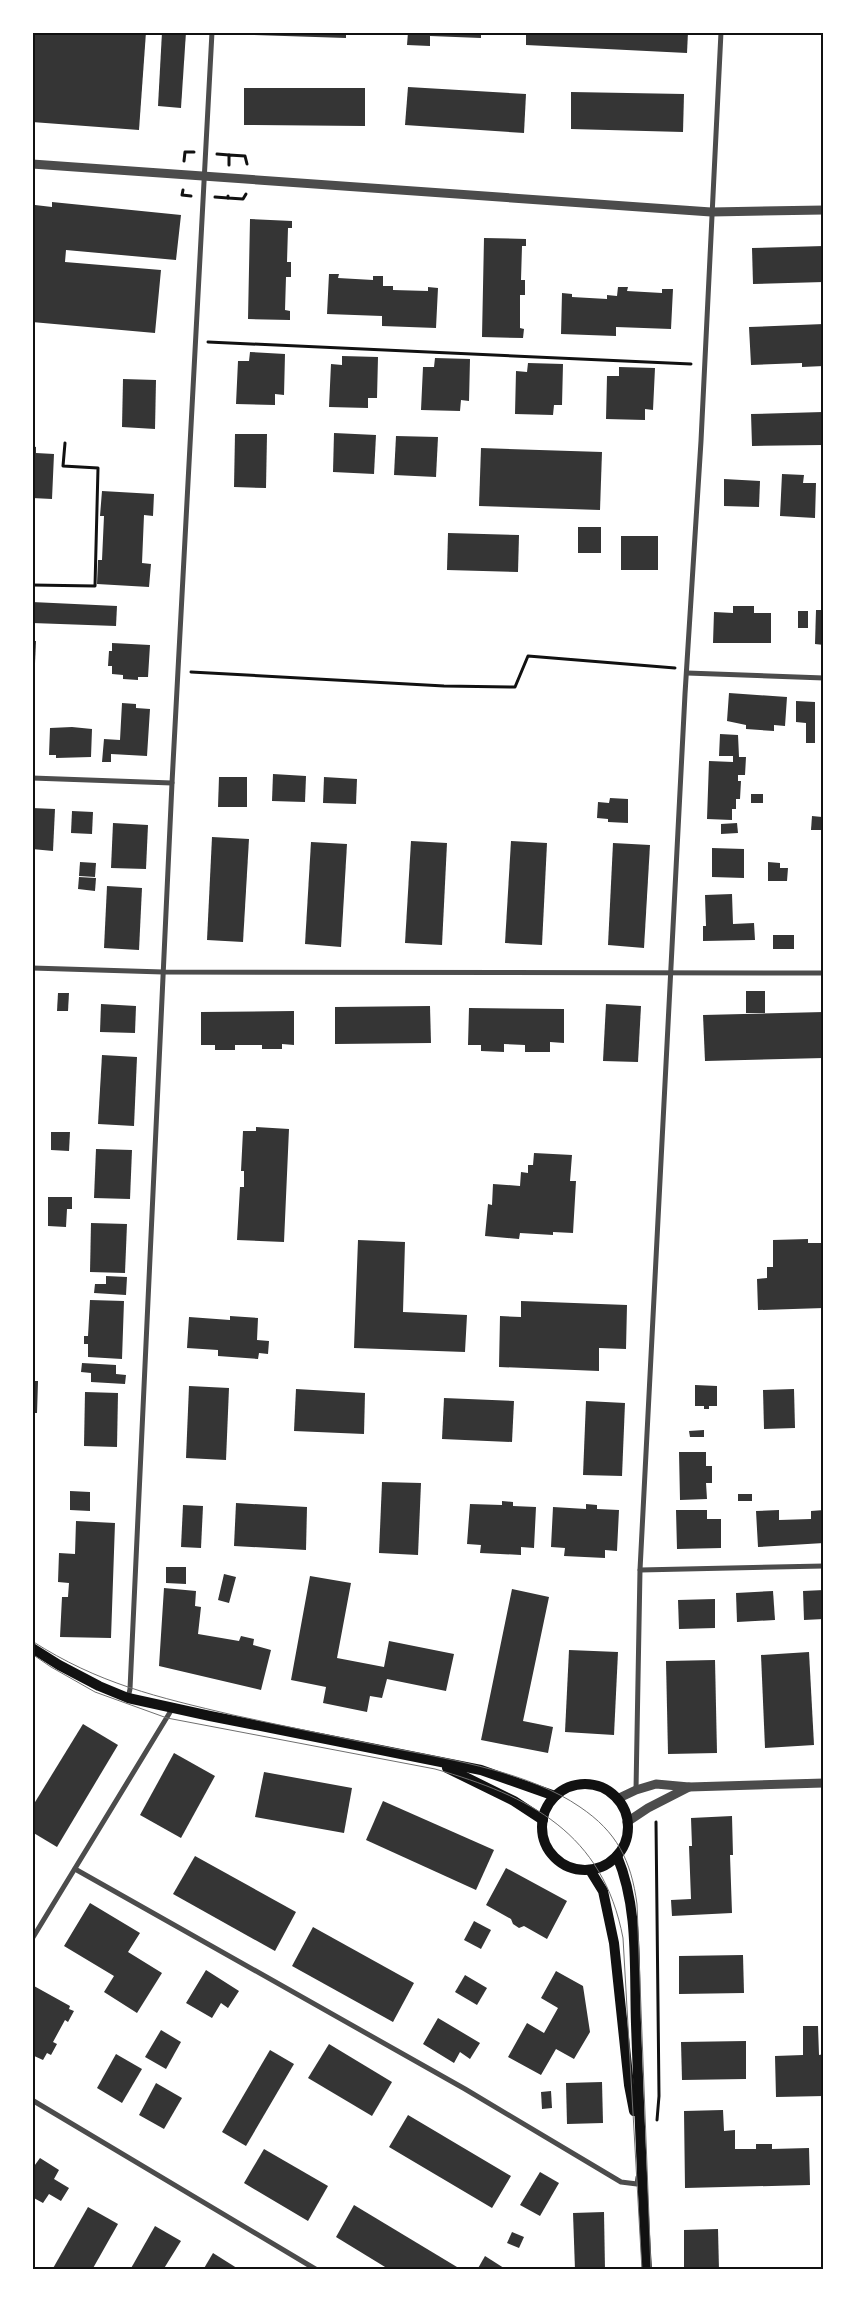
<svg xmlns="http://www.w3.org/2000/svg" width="856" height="2302" font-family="'Space Grotesk',sans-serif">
<rect width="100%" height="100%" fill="#fff"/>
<!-- building -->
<g fill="#353535">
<polygon points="32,32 146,32 139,130 32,122"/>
<polygon points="162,32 186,32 181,108 158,106"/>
<polygon points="253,32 346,32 346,38 253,35"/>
<polygon points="408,32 481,32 481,38 430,36 430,46 407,45"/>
<polygon points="526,32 688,32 687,53 526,45"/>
<polygon points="408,87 526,94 524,133 405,125"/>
<polygon points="244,88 365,88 365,126 244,125"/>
<polygon points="571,92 684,94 683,132 571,129"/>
<polygon points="52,202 181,215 176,260 66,250 65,262 161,270 155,333 32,322 32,236 35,205 52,207"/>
<polygon points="250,219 292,221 292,228 288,228 287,262 291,262 291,277 286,277 285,310 290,311 290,320 248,319"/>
<polygon points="484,238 526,239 526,246 522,246 521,280 525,280 525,295 520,295 520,328 524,329 523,338 482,337"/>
<polygon points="824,246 824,282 753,284 752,248"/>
<polygon points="329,274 339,274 338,278 373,280 373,276 383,276 383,286 393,286 393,290 428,291 428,287 438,288 436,328 382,326 382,316 327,314"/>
<polygon points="618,287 628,287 627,291 662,293 662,289 673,289 671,329 616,327 616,336 561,334 562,293 572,294 572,297 607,299 607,295 617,296"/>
<polygon points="824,324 824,366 802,367 802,363 751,365 749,327"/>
<polygon points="250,352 285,354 284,395 275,394 275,405 236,404 238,361 249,361"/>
<polygon points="342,356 378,357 377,398 368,398 368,408 329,407 331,364 342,365"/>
<polygon points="435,358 470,359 469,401 461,400 460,411 421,410 423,367 434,367"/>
<polygon points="528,363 563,364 562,405 554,405 553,415 515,414 516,371 527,372"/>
<polygon points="619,367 655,368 653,410 645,409 645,420 606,419 607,376 619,376"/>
<polygon points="123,379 156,380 155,429 122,427"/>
<polygon points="823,412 823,445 752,446 751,414"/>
<polygon points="334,433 376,435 374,474 333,472"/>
<polygon points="235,434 267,434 266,488 234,487"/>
<polygon points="396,436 438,437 436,477 394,475"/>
<polygon points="32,446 36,447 36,453 54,454 52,499 32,498"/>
<polygon points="481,448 602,452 600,510 479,506"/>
<polygon points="782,474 804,475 803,483 816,483 815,518 780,516"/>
<polygon points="724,479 760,481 759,507 724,506"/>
<polygon points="102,491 154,494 153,516 144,515 142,563 151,564 149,587 97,584 98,560 102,560 104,516 100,516"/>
<rect x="578" y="527" width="23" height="26"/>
<polygon points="448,533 519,535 518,572 447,570"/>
<rect x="621" y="536" width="37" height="34"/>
<polygon points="32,602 117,606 116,626 32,623"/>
<polygon points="733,606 754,606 754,613 771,613 771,643 713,643 714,612 733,613"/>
<polygon points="816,610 824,610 824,645 815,644"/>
<rect x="798" y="611" width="10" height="17"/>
<polygon points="32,641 36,641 34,685 32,685"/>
<polygon points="112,643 150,645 148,677 138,677 138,680 123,679 123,675 112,674 112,666 108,666 109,651 112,651"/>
<polygon points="729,693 787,697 785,726 774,725 774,731 746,729 746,725 727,721"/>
<polygon points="796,701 815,702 815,743 806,743 806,723 796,722"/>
<polygon points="122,703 136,704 136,708 150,709 147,756 111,754 111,762 102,762 104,739 120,740"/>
<polygon points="72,727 92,729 91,757 56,758 56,755 49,755 50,728"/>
<polygon points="720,734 738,735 739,757 746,757 745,775 738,775 738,781 741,781 740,799 736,799 736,809 732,809 732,820 707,819 709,761 733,762 733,756 719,756"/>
<polygon points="273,774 306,776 305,802 272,801"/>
<polygon points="219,777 247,777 247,807 218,807"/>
<polygon points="324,777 357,779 356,804 323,803"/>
<rect x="751" y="794" width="12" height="9"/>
<polygon points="610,798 628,799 628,823 608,822 608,819 597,818 598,802 609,803"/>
<polygon points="32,808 55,809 53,851 32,849"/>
<polygon points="72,811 93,812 92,834 71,833"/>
<polygon points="812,816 822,817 821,830 811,830"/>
<polygon points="113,823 148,825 146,869 111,868"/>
<polygon points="737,823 738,833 721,834 721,824"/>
<polygon points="212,837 249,839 243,942 207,940"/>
<polygon points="411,841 447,843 442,945 405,943"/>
<polygon points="511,841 547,843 542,945 505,943"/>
<polygon points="311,842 347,844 341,947 305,944"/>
<polygon points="613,843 650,845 644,948 608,945"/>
<polygon points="712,848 744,849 744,878 712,877"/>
<polygon points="80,862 96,863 95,877 79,876"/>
<polygon points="768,862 780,863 780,868 788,868 787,881 768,881"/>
<polygon points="79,877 96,878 95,891 78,889"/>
<polygon points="107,886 142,888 139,950 104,948"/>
<polygon points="732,894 733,924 754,923 755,940 703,941 703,926 706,926 705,895"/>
<rect x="773" y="935" width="21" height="14"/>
<rect x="746" y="991" width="19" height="22"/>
<polygon points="58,993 69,993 68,1011 57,1011"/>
<polygon points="101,1004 136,1006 135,1033 100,1032"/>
<polygon points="606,1004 641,1006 638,1062 603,1061"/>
<polygon points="430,1006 431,1043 335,1044 335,1007"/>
<polygon points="469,1008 564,1009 564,1043 550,1042 550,1052 525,1052 525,1045 504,1044 504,1052 481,1051 481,1045 468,1045"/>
<polygon points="294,1011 294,1045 282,1044 282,1049 262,1049 262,1045 235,1045 235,1050 215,1050 215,1045 201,1045 201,1012"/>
<polygon points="824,1012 824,1058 705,1061 703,1015"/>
<polygon points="102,1055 137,1057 134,1126 98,1124"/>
<polygon points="256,1127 289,1129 284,1242 237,1240 240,1187 244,1187 244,1171 241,1171 243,1131 256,1131"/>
<polygon points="51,1132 70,1132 69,1151 51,1150"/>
<polygon points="96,1149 132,1150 130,1199 94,1198"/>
<polygon points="534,1153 572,1155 570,1181 576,1181 573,1233 553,1232 553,1235 520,1233 519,1239 485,1236 488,1204 492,1205 493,1184 520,1186 521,1172 528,1173 528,1165 533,1165"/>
<polygon points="48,1197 72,1197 72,1209 67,1209 66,1227 48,1226"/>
<polygon points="91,1223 127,1224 125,1273 90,1272"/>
<polygon points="808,1239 808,1243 824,1243 824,1308 758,1310 757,1279 767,1278 767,1267 773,1267 773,1240"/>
<polygon points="358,1240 405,1242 403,1312 467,1315 465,1352 354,1348"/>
<polygon points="106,1276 127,1277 126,1295 94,1293 95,1284 106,1284"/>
<polygon points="90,1300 124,1301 122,1359 88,1357 88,1344 84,1344 84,1336 88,1336"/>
<polygon points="521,1301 627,1305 626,1349 599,1348 599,1371 499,1367 500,1316 521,1317"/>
<polygon points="230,1316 258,1318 257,1340 269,1341 268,1354 259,1353 258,1359 218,1356 218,1350 187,1348 189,1317 230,1320"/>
<polygon points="82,1363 116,1365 116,1374 126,1375 125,1384 91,1382 91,1373 81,1372"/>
<polygon points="32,1381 38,1381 37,1413 32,1413"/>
<polygon points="695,1385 717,1386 717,1406 709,1406 709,1409 704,1409 704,1406 695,1406"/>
<polygon points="189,1386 229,1388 226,1460 186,1458"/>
<polygon points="296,1389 365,1393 364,1434 294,1431"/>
<polygon points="794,1389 795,1428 764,1429 763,1390"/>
<polygon points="85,1392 118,1393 117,1447 84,1446"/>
<polygon points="444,1398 514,1401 512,1442 442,1439"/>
<polygon points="586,1401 625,1403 622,1476 583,1475"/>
<polygon points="704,1430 704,1437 690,1437 689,1431"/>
<polygon points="679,1452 706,1452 706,1466 712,1466 712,1483 706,1483 707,1499 680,1500"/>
<polygon points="382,1482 421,1483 418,1555 379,1553"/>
<polygon points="70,1491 90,1492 90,1511 70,1510"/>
<rect x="738" y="1494" width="14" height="7"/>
<polygon points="502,1501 513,1502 513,1506 536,1507 534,1548 521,1547 521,1555 480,1553 481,1545 467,1544 470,1504 502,1505"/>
<polygon points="236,1503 307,1507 306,1550 234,1546"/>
<polygon points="586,1504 597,1505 597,1509 619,1510 617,1551 605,1550 605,1558 564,1556 565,1548 551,1547 553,1507 586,1509"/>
<polygon points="183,1505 203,1506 201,1548 181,1547"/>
<polygon points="676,1510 707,1510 707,1519 721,1519 721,1548 677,1549"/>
<polygon points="779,1510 779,1520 811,1519 811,1511 824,1510 824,1543 758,1547 756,1511"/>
<polygon points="76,1521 115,1523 111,1638 60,1637 62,1597 68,1597 69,1583 58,1582 59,1553 75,1554"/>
<polygon points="166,1567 186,1567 186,1584 166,1583"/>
<polygon points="224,1574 236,1577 229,1603 218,1600"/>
<polygon points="310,1576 351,1583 337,1658 384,1667 389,1641 454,1654 446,1691 387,1679 382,1698 370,1696 367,1712 323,1703 326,1687 291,1680"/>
<polygon points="164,1588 196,1591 195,1606 201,1607 198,1634 239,1641 241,1636 254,1639 253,1645 271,1650 261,1690 159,1666"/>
<polygon points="512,1589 549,1597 523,1721 553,1727 548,1753 481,1740"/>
<polygon points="824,1590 824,1619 804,1620 803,1591"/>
<polygon points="773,1591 775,1620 737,1622 736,1593"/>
<polygon points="715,1599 715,1628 679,1629 678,1600"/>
<polygon points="569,1650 618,1652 614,1735 565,1732"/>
<polygon points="809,1652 814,1745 765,1748 761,1655"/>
<polygon points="715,1660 717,1753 668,1754 666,1661"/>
<polygon points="83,1724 118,1745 57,1847 32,1832 32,1807"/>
<polygon points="174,1753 215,1776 181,1838 140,1815"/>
<polygon points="264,1772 352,1788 344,1833 255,1817"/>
<polygon points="383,1801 494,1850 476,1890 366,1840"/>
<polygon points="732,1816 733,1855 730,1855 732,1913 672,1916 671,1900 691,1899 689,1846 692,1846 691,1818"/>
<polygon points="195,1856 296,1912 275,1951 173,1894"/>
<polygon points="506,1868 567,1901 547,1939 524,1926 519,1928 513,1924 511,1919 486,1905"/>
<polygon points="90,1903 140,1933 128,1952 162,1973 137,2013 104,1992 114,1976 64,1946"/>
<polygon points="474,1921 491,1930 481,1949 464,1940"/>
<polygon points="313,1927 414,1983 393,2022 292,1966"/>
<polygon points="743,1955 744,1993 679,1994 679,1956"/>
<polygon points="206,1970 239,1991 228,2008 221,2003 212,2018 186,2003"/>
<polygon points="556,1971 583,1986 590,2032 574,2059 556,2049 541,2075 508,2057 527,2023 544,2033 558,2008 541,1998"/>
<polygon points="465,1975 487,1988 477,2005 455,1992"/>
<polygon points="34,1986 70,2006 69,2009 74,2011 68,2022 65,2020 53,2042 57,2044 51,2055 47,2053 43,2060 32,2055"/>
<polygon points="438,2018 480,2043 470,2059 460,2052 454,2063 423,2044"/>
<polygon points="803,2026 818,2026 819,2055 824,2054 824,2096 776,2097 775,2056 803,2055"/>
<polygon points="161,2030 181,2042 166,2069 145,2057"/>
<polygon points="746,2041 746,2079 682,2080 681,2042"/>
<polygon points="329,2044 392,2082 372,2116 308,2078"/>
<polygon points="270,2050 294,2064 246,2146 222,2132"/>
<polygon points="116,2054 142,2069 122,2103 97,2088"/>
<polygon points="602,2082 603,2123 567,2124 566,2083"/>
<polygon points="156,2083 182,2098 164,2129 139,2115"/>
<polygon points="551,2091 552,2108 542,2109 541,2092"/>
<polygon points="723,2110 724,2131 735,2130 735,2149 756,2149 756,2144 772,2144 772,2149 809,2148 810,2185 685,2188 684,2111"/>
<polygon points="408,2115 511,2176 492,2208 389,2147"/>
<polygon points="264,2149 328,2186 308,2221 244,2183"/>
<polygon points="40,2158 59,2170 54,2179 69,2188 61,2201 49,2194 43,2203 32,2197 32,2169"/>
<polygon points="540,2172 559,2183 540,2216 520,2205"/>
<polygon points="354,2205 457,2267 456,2270 390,2270 336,2237"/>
<polygon points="88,2207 118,2224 92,2270 52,2270"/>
<polygon points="604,2212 605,2270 575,2270 573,2213"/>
<polygon points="155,2226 181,2241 163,2270 130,2270"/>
<polygon points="718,2229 719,2270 684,2270 684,2230"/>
<polygon points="512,2232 524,2237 519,2248 507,2243"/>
<polygon points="213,2253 240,2270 203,2270"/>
<polygon points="485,2256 507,2270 477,2270"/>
</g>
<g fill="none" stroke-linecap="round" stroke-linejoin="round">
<!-- path -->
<g stroke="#111" stroke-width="3">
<polyline points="217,154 229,155"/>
<polyline points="184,161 185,152 194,152"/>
<polyline points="229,165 229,155 245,156 247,164"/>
<polyline points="183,190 182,195 191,196"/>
<polyline points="228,196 228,198 243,199 246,194"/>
<polyline points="215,197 228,198"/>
<polyline points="208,342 691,364"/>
<polyline points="32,585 95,586 98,468 63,466 65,443"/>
<polyline points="191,672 444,686 515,687 528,656 675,668"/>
<polyline points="656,1822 659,2096 657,2120"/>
</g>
<!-- minor -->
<g stroke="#4c4c4c" stroke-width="5">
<polyline points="687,673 824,678"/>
<polyline points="32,778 172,783"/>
<polyline points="32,968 163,972 824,973"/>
<polyline points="640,1570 824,1566"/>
<polyline points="128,1698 130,1689 172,783 212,32"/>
<polyline points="636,1790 640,1570 685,694 701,441 721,32"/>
<polyline points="75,1869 465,2089 621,2182 637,2184 638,2177"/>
<polyline points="32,1939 172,1709"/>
<polyline points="32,2100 317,2270"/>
</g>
<!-- tertiary -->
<g stroke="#4c4c4c" stroke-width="9">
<polyline points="32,164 711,212 824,210"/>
<polyline points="617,1799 636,1790 656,1784 689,1787 824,1783"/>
<polyline points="627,1822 648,1808 689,1787"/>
</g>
<!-- secondary -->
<g stroke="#111" stroke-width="10">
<polyline points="32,1648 59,1665 99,1686 128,1698 210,1716 481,1770 555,1796"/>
<polyline points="447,1768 514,1801 543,1820"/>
<circle cx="585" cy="1827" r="43"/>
<path d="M617,1856C639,1908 634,1968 636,2024C639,2106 642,2187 647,2270"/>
<polyline points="590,1870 603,1891 614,1943 629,2085 634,2111"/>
</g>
<!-- tram -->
<g stroke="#707070" stroke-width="1">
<path d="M32,1641C99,1684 157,1697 233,1715C288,1727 342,1738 397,1749C454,1760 531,1773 580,1807C617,1832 631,1860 637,1904L651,2270"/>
<path d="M32,1654L51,1667L95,1692L167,1718L435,1769C530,1796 603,1833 623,1938L642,2270"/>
</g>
</g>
<!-- border -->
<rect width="856" height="2302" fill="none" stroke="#ffffff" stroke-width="68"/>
<rect x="34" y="34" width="788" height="2234" fill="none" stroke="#111" stroke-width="2"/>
</svg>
